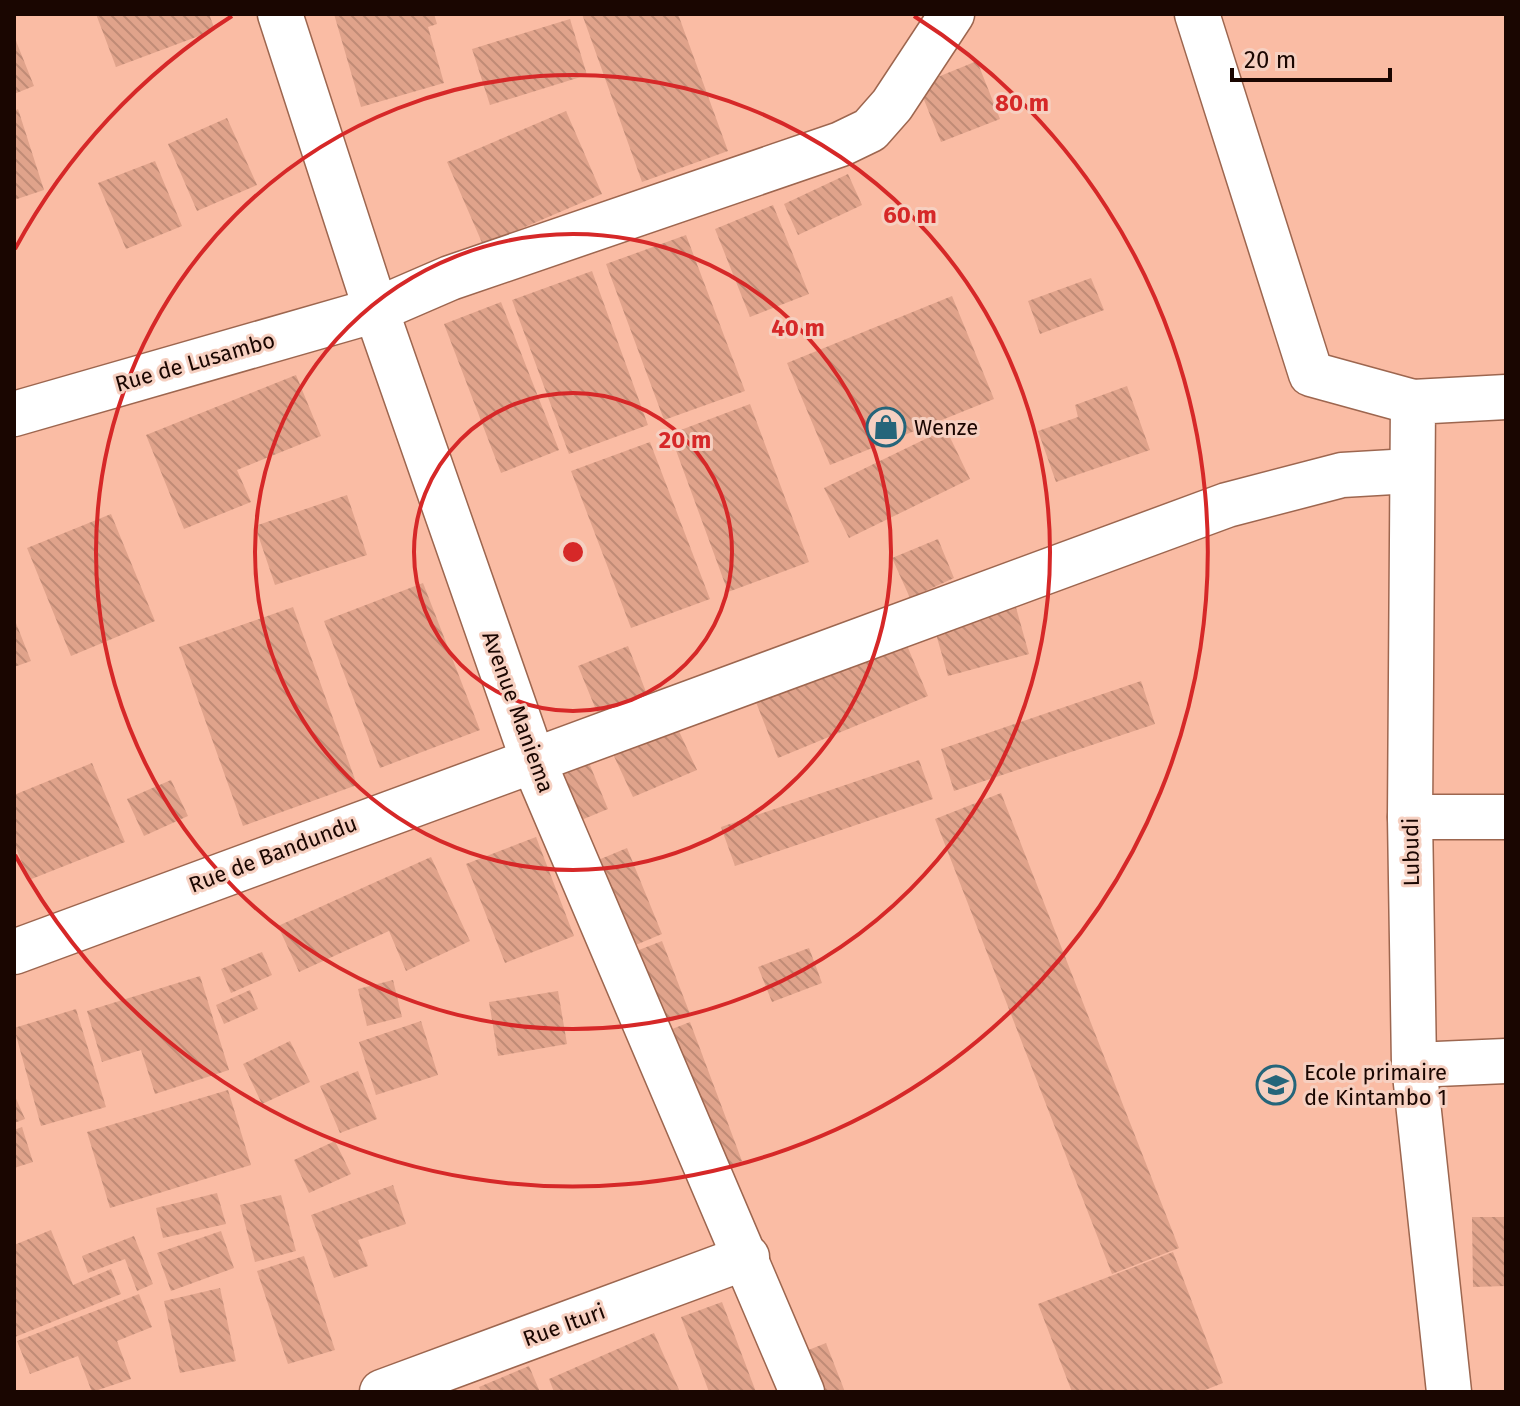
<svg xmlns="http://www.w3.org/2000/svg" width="1520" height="1406" font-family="'Fira Sans',sans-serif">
<defs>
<pattern id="building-back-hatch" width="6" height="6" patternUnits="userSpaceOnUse" patternTransform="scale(2)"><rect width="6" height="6" fill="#e0a38b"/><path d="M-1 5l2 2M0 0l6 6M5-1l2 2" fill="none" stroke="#c08b76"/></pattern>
</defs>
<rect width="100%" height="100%" fill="#fabca4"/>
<!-- building -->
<g fill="url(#building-back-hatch)">
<polygon points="96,14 209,14 215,30 116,67"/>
<polygon points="334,14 434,14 437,24 428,27 444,83 361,107"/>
<polygon points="582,14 678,14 728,151 642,182"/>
<polygon points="570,19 587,75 490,105 472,49"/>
<polygon points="14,36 34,86 14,94"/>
<polygon points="977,61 1000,119 941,142 918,85"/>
<polygon points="18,109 44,190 14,200 14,111"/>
<polygon points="566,111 602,194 483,245 447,162"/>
<polygon points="227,118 257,185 197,211 168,144"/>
<polygon points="155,161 182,226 126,249 98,183"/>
<polygon points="848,174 862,205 798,235 784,204"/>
<polygon points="773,205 809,294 750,317 715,229"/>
<polygon points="686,235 745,391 664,420 606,264"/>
<polygon points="592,271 648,425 569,454 512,300"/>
<polygon points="1091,278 1104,310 1040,334 1028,301"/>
<polygon points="952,296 994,399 830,465 787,363"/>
<polygon points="501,302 559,450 501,473 444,324"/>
<polygon points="296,375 321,436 237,470 251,502 184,529 146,435"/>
<polygon points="1127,386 1150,450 1056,482 1038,431 1078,417 1075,405"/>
<polygon points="750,404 809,562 728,592 670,434"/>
<polygon points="946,429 970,479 849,538 824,488"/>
<polygon points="650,442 710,599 631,628 571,471"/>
<polygon points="347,495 367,555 275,585 255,526"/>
<polygon points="111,514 155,621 71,656 27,548"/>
<polygon points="938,539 954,578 910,598 892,558"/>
<polygon points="423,583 480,730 380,768 324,621"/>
<polygon points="1015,604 1029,654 948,676 934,627"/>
<polygon points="293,607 357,785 243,826 179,647"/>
<polygon points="14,618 31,661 14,667"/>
<polygon points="901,631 928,696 778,758 752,692"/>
<polygon points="628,646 650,702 601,722 578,666"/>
<polygon points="1141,681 1155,724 954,791 941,749"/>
<polygon points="677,727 697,770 633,797 613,754"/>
<polygon points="587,758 608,809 574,823 554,772"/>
<polygon points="919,760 933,799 735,866 721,827"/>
<polygon points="92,763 125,842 29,880 14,843 14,795"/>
<polygon points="171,780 188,816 144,836 127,799"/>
<polygon points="1001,793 1179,1248 1112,1274 935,819"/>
<polygon points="536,837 574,936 505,963 466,864"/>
<polygon points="627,848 662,934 626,949 591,863"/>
<polygon points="431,857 470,941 406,971 389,931 299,972 278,926"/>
<polygon points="662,941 690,1014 654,1028 626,955"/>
<polygon points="809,948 822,983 772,1002 758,967"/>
<polygon points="262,952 272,975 231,993 221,969"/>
<polygon points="200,976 229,1070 155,1094 141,1050 102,1062 87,1011"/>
<polygon points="393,980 402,1017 367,1026 358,989"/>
<polygon points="250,990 258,1009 224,1024 216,1005"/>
<polygon points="558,991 567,1044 498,1056 489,1002"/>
<polygon points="76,1009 106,1107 41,1126 14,1028"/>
<polygon points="421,1021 438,1075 376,1095 359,1042"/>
<polygon points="690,1022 742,1161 715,1171 662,1033"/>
<polygon points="290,1041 310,1082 262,1104 243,1064"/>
<polygon points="358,1071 377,1119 340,1133 320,1086"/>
<polygon points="228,1090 251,1165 110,1208 87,1132"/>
<polygon points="14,1094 25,1119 14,1123"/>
<polygon points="22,1127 33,1162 14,1168 14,1130"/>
<polygon points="335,1141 351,1174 309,1193 294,1160"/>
<polygon points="393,1185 406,1224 358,1240 368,1266 334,1278 311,1215"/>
<polygon points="217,1193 226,1224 163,1238 156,1208"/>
<polygon points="281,1195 296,1251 255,1262 240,1205"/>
<polygon points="1472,1217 1506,1217 1506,1286 1473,1287"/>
<polygon points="51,1230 73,1285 111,1269 121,1294 15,1337 14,1245"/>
<polygon points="221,1231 234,1268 171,1291 157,1253"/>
<polygon points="134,1236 153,1284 137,1291 125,1259 88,1273 82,1256"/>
<polygon points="1173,1252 1223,1383 1200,1392 1072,1392 1038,1304"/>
<polygon points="304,1256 335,1350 288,1364 257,1271"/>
<polygon points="220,1288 236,1361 180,1373 164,1301"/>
<polygon points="139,1294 152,1327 117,1341 131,1379 92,1392 78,1356 30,1374 17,1341"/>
<polygon points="722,1302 756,1392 709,1392 681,1317"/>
<polygon points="654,1333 680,1392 554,1392 549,1379"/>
<polygon points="826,1343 845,1392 810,1392 796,1355"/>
<polygon points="529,1366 540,1392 481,1392 479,1387"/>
</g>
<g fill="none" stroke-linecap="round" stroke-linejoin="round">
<!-- minor casing -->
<g stroke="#9d664f" stroke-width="47">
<g id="minor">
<polyline points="280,14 376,310 534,763 802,1392"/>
<polyline points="1197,14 1311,374 1413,402"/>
<polyline points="14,414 376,310 450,278 841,144 870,130 892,105 952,14"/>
<polyline points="1410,817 1506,817"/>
<polyline points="14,952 1227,505 1342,475 1410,471"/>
<polyline points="1414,1065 1506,1061"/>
<polyline points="382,1392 747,1257"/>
<polyline points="1449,1392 1414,1065 1410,817 1413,402 1506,397"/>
</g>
</g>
<!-- minor -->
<use href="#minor" stroke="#fff" stroke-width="44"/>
</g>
<!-- distance rings -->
<g fill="none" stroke="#d62828" stroke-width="4">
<circle cx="573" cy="552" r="159"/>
<circle cx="573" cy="552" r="318"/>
<circle cx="573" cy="552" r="477"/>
<path d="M15 249A635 635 0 0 1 232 16M914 16A635 635 0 1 1 15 855"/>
</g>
<!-- icons -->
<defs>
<g id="shop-ring" transform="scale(2)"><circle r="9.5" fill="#f6d0c1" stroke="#25657a" stroke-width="1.5"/><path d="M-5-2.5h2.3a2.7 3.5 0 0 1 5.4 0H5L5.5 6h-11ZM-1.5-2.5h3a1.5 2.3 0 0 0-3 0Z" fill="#25657a"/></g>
<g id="school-ring" transform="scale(2)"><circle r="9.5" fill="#f6d0c1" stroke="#25657a" stroke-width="1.5"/><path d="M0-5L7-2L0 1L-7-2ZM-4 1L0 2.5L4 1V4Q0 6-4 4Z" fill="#25657a"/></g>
</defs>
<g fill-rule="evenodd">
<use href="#shop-ring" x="886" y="427"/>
<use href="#school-ring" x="1276" y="1085"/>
</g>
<g text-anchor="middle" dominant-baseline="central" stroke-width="6" stroke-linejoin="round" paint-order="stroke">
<!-- street labels -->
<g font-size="22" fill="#1a0601" stroke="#f6d0c1">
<text transform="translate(195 362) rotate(-16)">Rue de Lusambo</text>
<text transform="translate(518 712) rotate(70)">Avenue Maniema</text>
<text transform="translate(1411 852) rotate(-91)">Lubudi</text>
<text transform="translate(273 854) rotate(-21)">Rue de Bandundu</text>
<text transform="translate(564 1325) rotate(-20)">Rue Ituri</text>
</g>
<!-- poi labels -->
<g font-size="22" fill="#1a0601" stroke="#f6d0c1" text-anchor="start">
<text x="914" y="427">Wenze</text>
<text x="1304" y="1072">Ecole primaire<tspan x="1304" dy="25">de Kintambo 1</tspan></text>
</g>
</g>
<circle cx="573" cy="552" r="12" fill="#d62828" stroke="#f6d0c1" stroke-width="4"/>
<g font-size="24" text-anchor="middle" font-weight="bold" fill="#d62828" stroke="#f6d0c1" stroke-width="6" stroke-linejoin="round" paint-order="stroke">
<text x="1022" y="111">80 m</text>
<text x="910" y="223">60 m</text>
<text x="798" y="336">40 m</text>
<text x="685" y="448">20 m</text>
</g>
<!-- border -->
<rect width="1520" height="1406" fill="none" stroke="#1a0601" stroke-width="32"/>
<!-- scale -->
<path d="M1232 68v12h158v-12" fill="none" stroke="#1a0601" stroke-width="4"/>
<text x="1244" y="68" font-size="24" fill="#1a0601" stroke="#f6d0c1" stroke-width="6" paint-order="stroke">20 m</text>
</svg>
